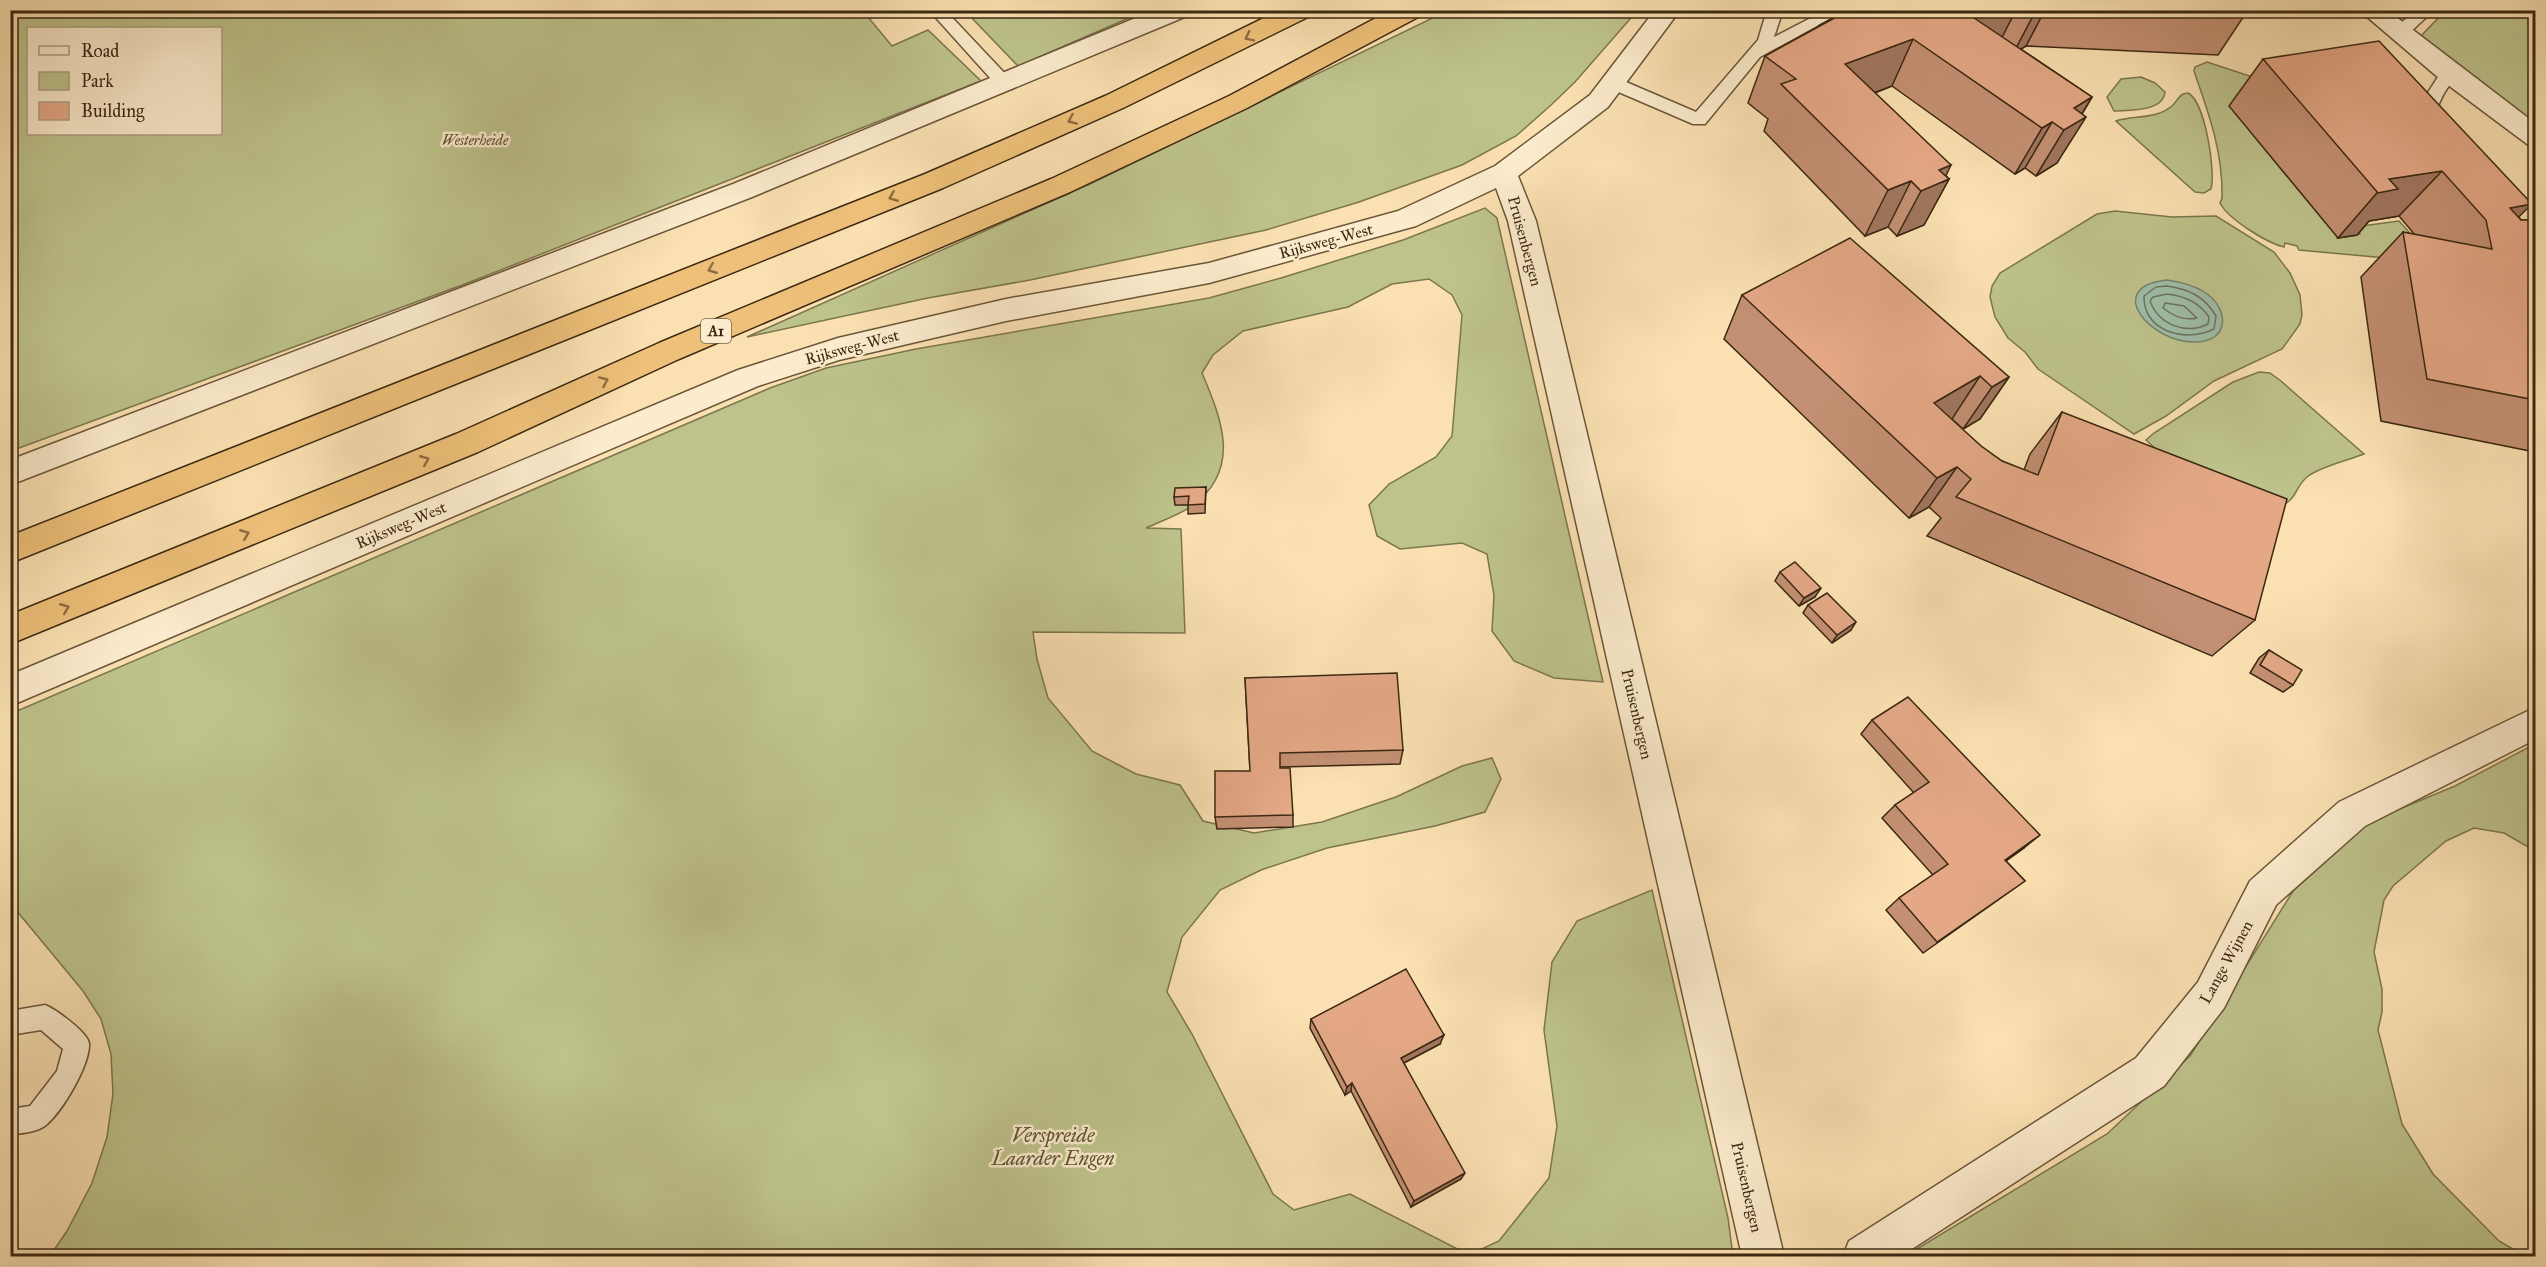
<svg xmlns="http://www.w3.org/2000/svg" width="2546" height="1267" font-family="'IM FELL Great Primer',serif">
<rect width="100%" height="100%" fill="#fbe1b2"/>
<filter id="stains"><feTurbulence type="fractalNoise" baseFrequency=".00333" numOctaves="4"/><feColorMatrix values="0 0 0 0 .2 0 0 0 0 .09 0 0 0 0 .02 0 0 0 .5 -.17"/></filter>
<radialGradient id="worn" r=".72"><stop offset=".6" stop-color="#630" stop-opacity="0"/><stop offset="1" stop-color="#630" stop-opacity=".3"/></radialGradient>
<!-- green -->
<g fill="#bec38c" stroke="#7c764f" stroke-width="1.5" fill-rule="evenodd">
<path d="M11,10L863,11L892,46L928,30L981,81L465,284L11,451ZM28,28H220V134H28Z"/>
<polygon points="972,11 972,10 1145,11 1018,66 967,13"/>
<polygon points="1447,11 1637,11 1575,82 1550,106 1516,136 1462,165 1359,202 1266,230 1030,280 928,298 747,337 1090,184"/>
<polygon points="2445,11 2535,11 2535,130 2420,37"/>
<path d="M2207,62L2277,85L2337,237L2360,234L2354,227L2399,221L2427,252L2386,258L2299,250L2297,246L2285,243L2284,247C2267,243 2228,219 2220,203L2222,198C2223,152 2209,114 2194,71L2195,67Z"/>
<path d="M2141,77L2155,83L2165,92C2163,112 2130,110 2114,111L2107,97L2121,79Z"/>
<path d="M2188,93C2205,101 2216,172 2211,189L2204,193L2195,192L2116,121C2134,115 2157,120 2173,105C2177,101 2178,97 2183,94Z"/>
<path d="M1485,208L1497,218L1603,682L1554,678L1514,661L1492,631L1494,595L1487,554L1462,543L1400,549L1377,536L1369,505L1389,484L1436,457L1452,436L1462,315L1452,295L1429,279L1392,284L1348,307L1243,331L1213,355L1202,373C1222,420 1242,469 1192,506C1179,515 1161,521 1146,528L1181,529L1185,633L1033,632L1037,659L1048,698L1092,751L1136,774L1180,785L1203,821L1254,833L1322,822L1396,797L1462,766L1492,758L1501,779L1485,812L1435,826L1327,848L1261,870L1220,890L1182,937L1167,992L1192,1034L1273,1194L1294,1210L1350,1194L1469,1255L1499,1241L1549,1178L1557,1126L1544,1030L1552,962L1577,921L1652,890L1728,1218L1733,1256H50L67,1231L92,1183L107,1137L113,1094L111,1054L101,1019L83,991L11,904L10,714L770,388L826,368L916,349L1209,298L1281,278L1403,240Z"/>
<polygon points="2115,211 2172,217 2216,216 2274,252 2290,273 2300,295 2302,315 2300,324 2282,349 2214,381 2166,416 2134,434 2038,369 2025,352 2008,338 1995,317 1990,297 1992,286 2000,273 2097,214"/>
<path d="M2259,372L2270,373L2281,381L2364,454C2349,460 2319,467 2307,477C2292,490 2301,498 2275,509L2156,449L2146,440L2154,433L2233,382Z"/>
<polygon points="2535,744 2535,851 2504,833 2474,828 2446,841 2393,886 2384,900 2374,952 2382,989 2382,1012 2378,1030 2402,1124 2433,1174 2499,1241 2525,1256 1905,1256 2107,1134 2190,1056 2295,888 2346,836 2390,813 2455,786"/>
</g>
<!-- water -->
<path fill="#9fbea9" stroke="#77826d" stroke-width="1.5" d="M2167,280C2181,282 2194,285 2206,293C2230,310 2229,342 2195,342C2151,343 2102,287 2167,280Z"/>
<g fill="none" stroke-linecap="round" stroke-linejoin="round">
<!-- shore -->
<g stroke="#6d735e" stroke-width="1.5">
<path d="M2167,286C2189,289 2205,297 2216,316L2214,329C2186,343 2143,332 2144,296L2156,287Z"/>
<path d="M2167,294C2185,296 2199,302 2209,317L2208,324C2186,335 2159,325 2150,301L2153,297Z"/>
<path d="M2165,303L2184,306L2197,318C2184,321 2173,316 2163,308Z"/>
</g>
<!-- service casing -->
<g stroke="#6b563a" stroke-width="3">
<g id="service">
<polygon points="929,10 945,10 1012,81 1014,85 1012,89 1000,89"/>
<polygon points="1767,10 1783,10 1774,37 1826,10 1846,10 1760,57 1705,124 1693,124 1607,87 1605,83 1607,79 1619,79 1696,112 1758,40"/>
<polygon points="2417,10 2434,10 2405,37 2393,37 2391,33 2393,29"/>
<polygon points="2449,68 2455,69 2457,73 2443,95 2430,123 2428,127 2416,127 2414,123 2427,94 2443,69"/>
<path d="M45,1005C55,1009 89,1033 89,1044C90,1065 62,1112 46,1125C38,1132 21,1133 10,1135V1109L30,1106L57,1071L63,1049L41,1030L10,1035V1011Z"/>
</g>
</g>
<!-- minor casing -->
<g stroke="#6b563a" stroke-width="3">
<g id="minor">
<polygon points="1155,10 1190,10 1187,16 752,197 10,485 10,460 733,184"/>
<polygon points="1655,10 1680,10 1608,107 1518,176 1536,221 1784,1256 1742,1256 1508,221 1496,188 1416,226 1209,283 1006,321 839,360 758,386 10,706 10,675 738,370 838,338 1006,299 1209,263 1398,211 1495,166 1590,95"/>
<polygon points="2359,10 2387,10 2536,124 2536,147 2527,144 2440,79"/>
<polygon points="2536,707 2536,739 2365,826 2276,905 2224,1008 2164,1086 1901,1256 1843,1256 1849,1241 2136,1058 2198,982 2250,881 2339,802"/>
</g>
</g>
<!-- motorway casing -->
<g stroke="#3b2812" stroke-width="3">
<g id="motorway">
<polygon points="1280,10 1313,10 1310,16 1123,108 943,188 10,563 10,536 925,174 1105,96"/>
<polygon points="1391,10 1423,10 1420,16 1247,108 1070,192 679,359 478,452 10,644 10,615 456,434 659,343 1051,179 1229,96"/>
</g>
</g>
<!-- service -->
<use href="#service" fill="#fceccd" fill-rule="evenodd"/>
<!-- minor -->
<use href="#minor" fill="#fceccd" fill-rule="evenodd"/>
<!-- motorway -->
<use href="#motorway" fill="#eec079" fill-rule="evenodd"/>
</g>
<!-- wall -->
<g fill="#c49073" stroke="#3b2812" stroke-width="1.5">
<polygon points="1848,10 2248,10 2218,55 2026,46 2021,49 2092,97 2082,114 2057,163 2036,176 2025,168 2015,174 1892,86 1875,93 1949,179 1924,225 1897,236 1888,227 1865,236 1764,131 1768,119 1748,103 1765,56"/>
<polygon points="2263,59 2519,217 2521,220 2535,220 2535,452 2381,421 2361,277 2403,232 2415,235 2399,216 2369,221 2357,235 2338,238 2229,106"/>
<polygon points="1742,295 2009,377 1980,419 1963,429 1952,419 1951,419 1981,446 2002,461 2024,470 2030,454 2062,412 2255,620 2212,656 1927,536 1941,518 1929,507 1909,518 1724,339"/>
<polygon points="1206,487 1205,513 1188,514 1188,505 1175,505 1174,497"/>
<polygon points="1780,572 1815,597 1799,606 1775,581"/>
<polygon points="1808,605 1851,630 1832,643 1803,613"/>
<polygon points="2269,650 2293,685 2283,692 2250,673 2259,658"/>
<polygon points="1245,678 1403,750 1400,764 1280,767 1293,815 1293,827 1217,829 1215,817 1250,771"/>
<polygon points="1872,720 2024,848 2006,861 2025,881 1923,953 1886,910 1899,898 1933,875 1882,818 1895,805 1914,793 1861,734"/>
<polygon points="1311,1019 1440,1044 1404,1063 1461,1179 1411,1207 1351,1091 1345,1095 1310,1028"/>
</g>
<!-- shaded-wall -->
<g fill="#a0765e" stroke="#3b2812" stroke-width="1.5">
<polygon points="1986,10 2016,10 1998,45 1971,16"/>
<polygon points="2036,10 2045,10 2026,46 2013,54"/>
<polygon points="1913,39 1892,86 1825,111 1845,64"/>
<polygon points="2092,97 2077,122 2086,117 2057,163 2036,176 2064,130 2074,108"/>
<polygon points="2052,122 2025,168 2015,174 2042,128"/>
<polygon points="1951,165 1943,182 1949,179 1924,225 1897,236 1921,191 1939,170"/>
<polygon points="2442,171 2399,216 2369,221 2357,235 2338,238 2389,179"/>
<polygon points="1911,181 1888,227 1865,236 1888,190"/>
<polygon points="2532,204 2491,244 2510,208"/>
<polygon points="1980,376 1952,419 1907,445 1934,403"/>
<polygon points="2009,377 1980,419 1963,429 1992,387"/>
<polygon points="1957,467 1929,507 1909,518 1937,478"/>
<polygon points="1821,588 1815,597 1799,606 1804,598"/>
<polygon points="1856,622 1851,630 1832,643 1837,635"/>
<polygon points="2040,835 2024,848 1990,872 2005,860"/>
<polygon points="1444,1035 1440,1044 1398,1066 1401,1058"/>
<polygon points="1352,1083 1351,1091 1345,1095 1347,1087"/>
<polygon points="1465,1173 1461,1179 1411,1207 1414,1201"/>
</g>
<!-- building -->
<g fill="#e4a886" stroke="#3b2812" stroke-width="1.5">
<polygon points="1848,10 1849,10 1818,26"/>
<polygon points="1849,10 1986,10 1971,16 2092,97 2074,108 2086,117 2064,130 2052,122 2042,128 1913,39 1845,64 1951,165 1939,170 1949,179 1921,191 1911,181 1888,190 1781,84 1796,79 1765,56"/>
<polygon points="2379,41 2532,204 2510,208 2521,220 2535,220 2535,400 2427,379 2403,232 2492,249 2486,220 2442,171 2389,179 2398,189 2378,193 2263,59"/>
<polygon points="1850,238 2009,377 1992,387 1980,376 1934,403 1981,446 2002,461 2038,475 2062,412 2287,499 2255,620 1956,497 1971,479 1957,467 1937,478 1742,295"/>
<polygon points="1206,487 1205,504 1188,505 1189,496 1174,497 1175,488"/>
<polygon points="1795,562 1821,588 1804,598 1780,572"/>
<polygon points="1827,593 1856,622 1837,635 1808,605"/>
<polygon points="2269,650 2302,670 2293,685 2260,665"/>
<polygon points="1397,673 1403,750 1280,753 1280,768 1290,768 1293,815 1215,817 1215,771 1250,771 1245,678"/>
<polygon points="1908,697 2040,835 2005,860 2025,881 1937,942 1899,898 1948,864 1895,805 1929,782 1872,720"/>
<polygon points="1406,969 1444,1035 1401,1058 1465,1173 1414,1201 1352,1083 1347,1087 1311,1019"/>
<polygon points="1318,1252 1320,1257 1309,1257"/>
</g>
<!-- one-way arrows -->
<defs><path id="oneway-chevron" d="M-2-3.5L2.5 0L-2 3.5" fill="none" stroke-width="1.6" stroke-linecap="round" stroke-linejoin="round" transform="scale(1.5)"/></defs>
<g stroke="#8c6c40">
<use href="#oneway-chevron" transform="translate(1249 37) rotate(154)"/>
<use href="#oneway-chevron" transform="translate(1072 120) rotate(156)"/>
<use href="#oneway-chevron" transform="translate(893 197) rotate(158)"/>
<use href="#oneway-chevron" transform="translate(712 269) rotate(158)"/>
<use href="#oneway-chevron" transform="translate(604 381) rotate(-24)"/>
<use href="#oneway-chevron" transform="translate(425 460) rotate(-22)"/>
<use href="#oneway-chevron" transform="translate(245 534) rotate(-22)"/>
<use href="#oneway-chevron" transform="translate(65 608) rotate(-22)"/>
</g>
<g text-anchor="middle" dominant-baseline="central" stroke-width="5" stroke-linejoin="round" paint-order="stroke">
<!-- far-park labels -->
<g font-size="14" font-style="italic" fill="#5c4f30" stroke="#fceccd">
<text x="475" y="140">Westerheide</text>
</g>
<!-- shield labels -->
<rect fill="#fceccd" stroke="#75634a" stroke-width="1.5" x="701" y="319" width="30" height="24" rx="4.5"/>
<g font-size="15" font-weight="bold" fill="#3b2812">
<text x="716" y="331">A1</text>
</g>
<!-- street labels -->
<g font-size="16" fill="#3b2812" stroke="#fceccd">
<text transform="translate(1326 241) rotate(-15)">Rijksweg-West</text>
<text transform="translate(1525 241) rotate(75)">Pruisenbergen</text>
<text transform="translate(852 347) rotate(-15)">Rijksweg-West</text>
<text transform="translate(401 525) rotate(-23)">Rijksweg-West</text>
<text transform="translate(1637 714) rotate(77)">Pruisenbergen</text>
<text transform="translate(2226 962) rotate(-61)">Lange Wijnen</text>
<text transform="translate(1747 1187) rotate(77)">Pruisenbergen</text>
</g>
<!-- near-park labels -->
<g font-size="20" font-style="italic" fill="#5c4f30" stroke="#fceccd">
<text x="1053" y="1135">Verspreide<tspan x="1053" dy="23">Laarder Engen</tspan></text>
</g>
</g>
<!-- margin -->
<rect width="2546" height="1267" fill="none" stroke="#fbe1b2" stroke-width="36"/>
<rect x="12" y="12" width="2522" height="1243" fill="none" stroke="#3b2812" stroke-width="3"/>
<rect x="18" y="18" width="2510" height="1231" fill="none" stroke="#3b2812" stroke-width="1.5"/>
<!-- legend -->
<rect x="27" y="27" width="195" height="108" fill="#fceccd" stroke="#af9e82" stroke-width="1.5"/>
<rect x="39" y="46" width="30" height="9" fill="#fceccd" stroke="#af9e82" stroke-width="1.5"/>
<text x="81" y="57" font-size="18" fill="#3b2812">Road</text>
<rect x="39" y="72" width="30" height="18" fill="#bec38c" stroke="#af9e82" stroke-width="1.5"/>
<text x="81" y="87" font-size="18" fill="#3b2812">Park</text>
<rect x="39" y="102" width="30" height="18" fill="#e4a886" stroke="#af9e82" stroke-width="1.5"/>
<text x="81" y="117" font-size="18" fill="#3b2812">Building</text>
<rect width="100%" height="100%" filter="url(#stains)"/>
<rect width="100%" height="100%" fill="url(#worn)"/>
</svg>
